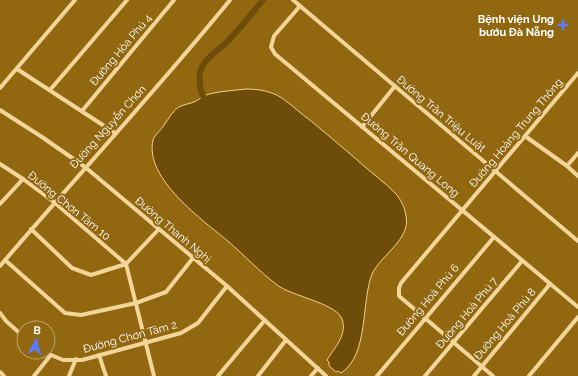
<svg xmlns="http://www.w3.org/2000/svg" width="578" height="376" font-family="Raleway,sans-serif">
<rect width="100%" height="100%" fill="#916710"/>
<!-- water -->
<path fill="#6d4d09" stroke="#f7d18c" d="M245,89C258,89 271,91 282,98C292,105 301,114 311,121C329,136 347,151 364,166C374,175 387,184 396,194C401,200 405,208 406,216C411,239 381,255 372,274C361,302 369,355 341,373L338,371L336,372L329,366V362L327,360C335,347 349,333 341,317C333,303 292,296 277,285C260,272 245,256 229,242C204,221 144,179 153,140C154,136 159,132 162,128C166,123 173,110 179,107C184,104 191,104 196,101C199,100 201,97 203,96C216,91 232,91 245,89Z"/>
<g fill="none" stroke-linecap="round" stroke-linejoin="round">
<!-- canal -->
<path stroke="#6d4d09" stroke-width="6" d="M203,96C200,88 198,78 201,69C205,58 219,50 227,42C240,29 251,14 263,0"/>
<!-- minor -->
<g stroke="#f3d59a" stroke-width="4">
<polyline points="293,0 578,241"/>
<polyline points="300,6 274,36 271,47 275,54 578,307"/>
<polyline points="17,69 115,133"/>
<polyline points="0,88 75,0"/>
<polyline points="50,90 127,0"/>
<polyline points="0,110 42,137 85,167 227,286 326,376"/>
<polyline points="82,111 174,0"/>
<polyline points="362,127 395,86"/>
<polyline points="525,136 567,166 578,176"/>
<polyline points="0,164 23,179 54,202 126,264"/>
<polyline points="567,166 578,153"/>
<polyline points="0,204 23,179"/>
<polyline points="31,229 72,268 91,275 126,264 158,230"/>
<polyline points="5,260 65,313 81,315 136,303 166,292 193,258"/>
<polyline points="126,264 154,376"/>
<path d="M0,266C76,177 156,91 230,0"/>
<polyline points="0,313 6,321 24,337"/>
<polyline points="44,352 63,360 82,360 181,333 198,323 227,286"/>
<polyline points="99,355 106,376"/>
<polyline points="0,372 4,376"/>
<polyline points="34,376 50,356"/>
<polyline points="69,376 76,359"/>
<polyline points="218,376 265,320"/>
<polyline points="258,376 286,340"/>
<polyline points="311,376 318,368"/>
<polyline points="377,376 494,237"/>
<polyline points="425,376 522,261"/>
<polyline points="474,376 550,284"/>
<polyline points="493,376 399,296 399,288 401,283 578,73"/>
<polyline points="529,376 578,317"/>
</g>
</g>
<!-- markers -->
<path fill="#5d79ff" stroke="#916710" stroke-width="1.5" d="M561 19h4v4h4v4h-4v4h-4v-4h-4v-4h4z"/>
<g text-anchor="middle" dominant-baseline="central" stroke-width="4" stroke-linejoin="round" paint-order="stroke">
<!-- poi labels -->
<g font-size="11" font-weight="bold" fill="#fff" stroke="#916710" text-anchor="end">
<text x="554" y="19">Bệnh viện Ung<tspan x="554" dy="13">bướu Đà Nẵng</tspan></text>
</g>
<!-- street labels -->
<g font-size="11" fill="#fff" stroke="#916710">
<text transform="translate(121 50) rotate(-50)">Đường Hòa Phú 4</text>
<text transform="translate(441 114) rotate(40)">Đường Trần Triệu Luật</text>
<text transform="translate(108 127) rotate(-48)">Đường Nguyễn Chơn</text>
<text transform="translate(516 133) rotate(-50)">Đường Hoàng Trung Thông</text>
<text transform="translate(410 155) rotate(40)">Đường Trần Quang Long</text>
<text transform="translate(69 206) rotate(39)">Đường Chơn Tâm 10</text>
<text transform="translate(173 230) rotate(40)">Đường Thanh Nghị</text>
<text transform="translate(428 300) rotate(-50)">Đường Hoà Phú 6</text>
<text transform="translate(467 313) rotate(-50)">Đường Hoà Phú 7</text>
<text transform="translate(505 324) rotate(-50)">Đường Hoà Phú 8</text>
<text transform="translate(130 337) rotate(-15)">Đường Chơn Tâm 2</text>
</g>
</g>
<!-- north arrow -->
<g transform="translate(36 340) rotate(6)"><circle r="19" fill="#916710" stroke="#bda470"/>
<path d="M0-3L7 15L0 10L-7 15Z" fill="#5d79ff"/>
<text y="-6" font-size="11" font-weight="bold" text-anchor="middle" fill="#ffffff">B</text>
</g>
</svg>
